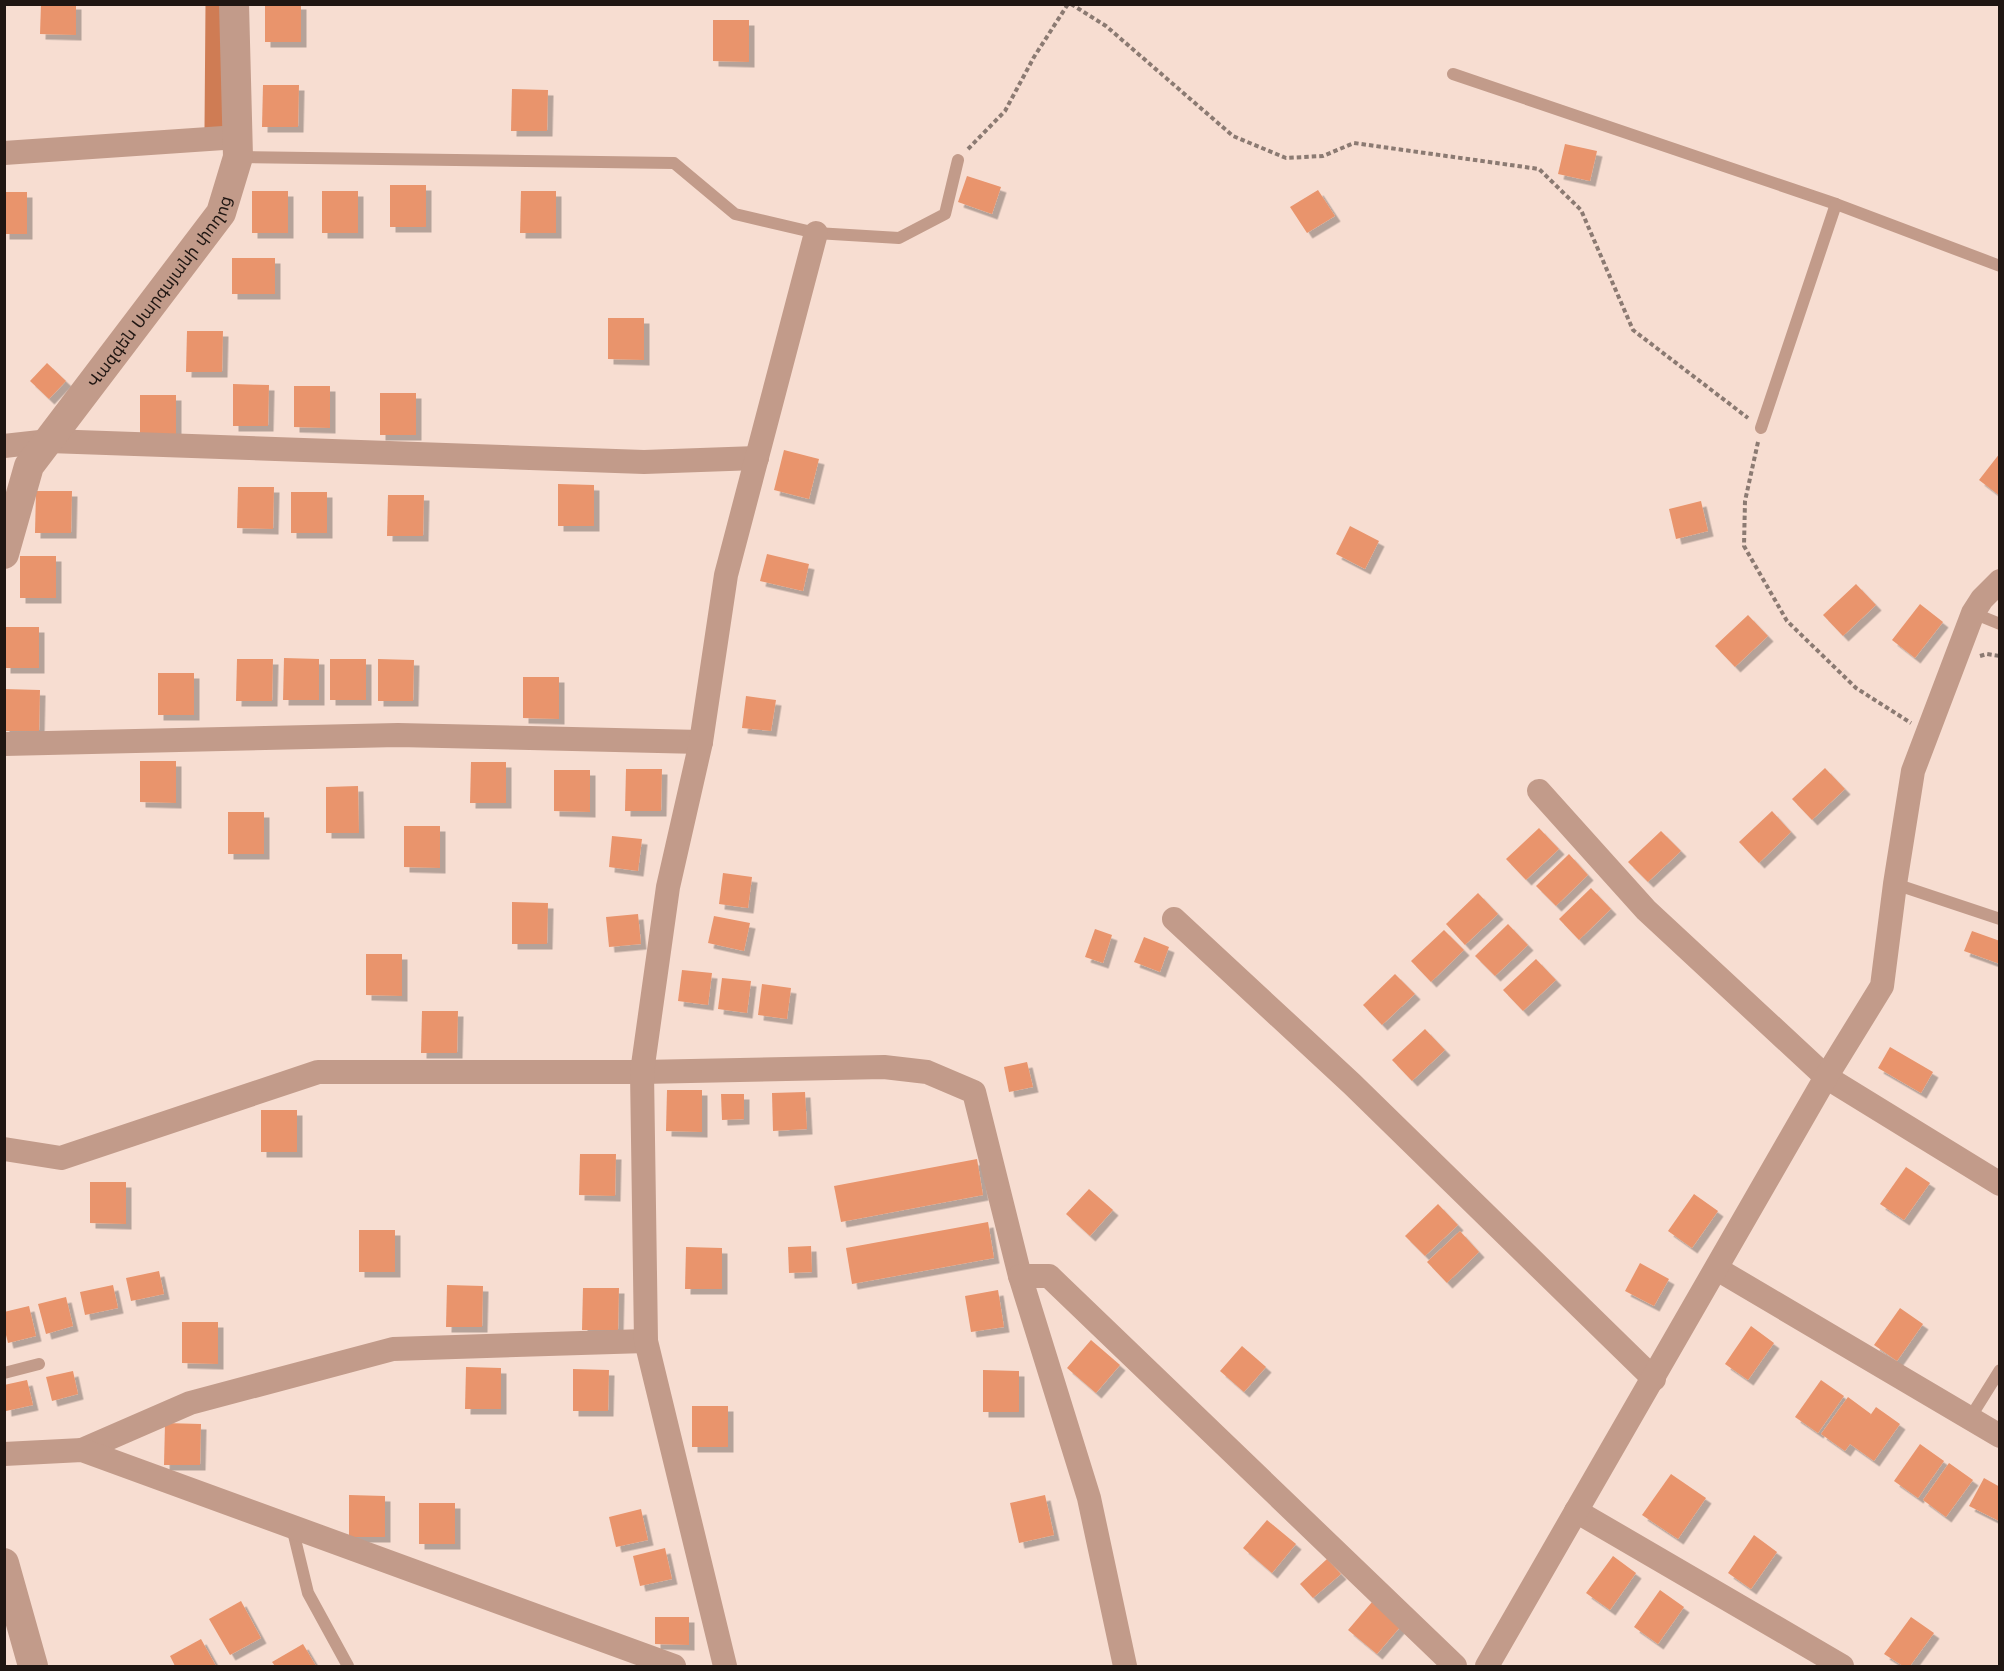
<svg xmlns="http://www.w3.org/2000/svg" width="2004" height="1671" font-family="'DejaVu Sans','Noto Sans Armenian',sans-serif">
<defs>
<filter id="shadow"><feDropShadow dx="5.5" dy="5.5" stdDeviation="0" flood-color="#0004"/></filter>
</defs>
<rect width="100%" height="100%" fill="#f7ddd1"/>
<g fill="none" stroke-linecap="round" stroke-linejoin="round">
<!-- canal -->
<polyline stroke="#cf7c54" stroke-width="21" points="215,128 216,4"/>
</g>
<!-- building -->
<g fill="#e9946c" filter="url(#shadow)">
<polygon points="41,4 76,4 76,35 40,34"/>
<rect x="265" y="4" width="36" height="38"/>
<polygon points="713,20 749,20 749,62 713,61"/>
<polygon points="263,85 299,85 298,127 262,127"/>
<polygon points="512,89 548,90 547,131 511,131"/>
<polygon points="1565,144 1597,151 1590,181 1558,174"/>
<polygon points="967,176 1001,187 992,214 958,202"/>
<rect x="390" y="185" width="36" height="42"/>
<polygon points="1318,190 1335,216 1307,233 1290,207"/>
<rect x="252" y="191" width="36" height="42"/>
<rect x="322" y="191" width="36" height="42"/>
<polygon points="521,191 556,191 556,233 520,233"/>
<rect x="4" y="192" width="23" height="42"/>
<rect x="232" y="258" width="43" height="36"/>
<polygon points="608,318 644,318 644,360 608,359"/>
<polygon points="187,331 223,331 222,372 186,372"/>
<polygon points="47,363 66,381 49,399 30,381"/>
<polygon points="233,384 269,385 268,426 233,426"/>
<polygon points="294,386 330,386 330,428 294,427"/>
<rect x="380" y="393" width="36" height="42"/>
<rect x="140" y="395" width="36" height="42"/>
<polygon points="784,450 819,459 809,499 774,490"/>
<polygon points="2000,453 2000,496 1979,480"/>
<polygon points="558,484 594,485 594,526 558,526"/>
<polygon points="238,487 274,487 273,529 237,528"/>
<polygon points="36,491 72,491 71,533 35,533"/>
<rect x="291" y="492" width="36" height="41"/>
<polygon points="388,495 424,495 423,536 387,536"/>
<polygon points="1701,501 1708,531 1676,539 1669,509"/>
<polygon points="1350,526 1379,541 1365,569 1336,554"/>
<polygon points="767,554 809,564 803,591 760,581"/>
<rect x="20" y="556" width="36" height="42"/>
<polygon points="1856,584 1876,605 1843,636 1823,615"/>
<polygon points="1920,604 1943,622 1915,658 1892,640"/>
<polygon points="1748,615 1768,636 1735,667 1715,646"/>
<rect x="5" y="627" width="34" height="41"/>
<polygon points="284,658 319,659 319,700 283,700"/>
<polygon points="237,659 273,659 272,701 236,701"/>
<rect x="330" y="659" width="36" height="41"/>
<polygon points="378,659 414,660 413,701 378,701"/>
<rect x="158" y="673" width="36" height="42"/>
<polygon points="523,677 559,677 559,719 523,718"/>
<polygon points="4,689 40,690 39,731 4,731"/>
<polygon points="746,696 776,700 771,731 742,728"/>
<polygon points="140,761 176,761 176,803 140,802"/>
<polygon points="471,762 506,762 506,803 470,803"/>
<polygon points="1825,768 1845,789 1812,820 1792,799"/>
<polygon points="626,769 662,769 661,811 625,811"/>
<polygon points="554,770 590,770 590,812 554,811"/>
<polygon points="358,786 359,833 326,833 326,787"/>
<polygon points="1772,811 1791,832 1759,863 1739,842"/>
<rect x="228" y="812" width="36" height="42"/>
<polygon points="404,826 440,826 440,868 404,867"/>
<polygon points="1539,828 1559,849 1526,880 1506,859"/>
<polygon points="1661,831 1681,851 1648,882 1628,862"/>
<polygon points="612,836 642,839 638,871 609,867"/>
<polygon points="1569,854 1588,875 1556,906 1536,886"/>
<polygon points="723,873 752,877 748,908 719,904"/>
<polygon points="1591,888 1611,909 1579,940 1559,919"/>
<polygon points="1478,893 1498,914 1465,945 1446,924"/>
<polygon points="512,902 548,903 547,944 512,944"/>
<polygon points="638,914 641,944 609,947 606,917"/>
<polygon points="714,916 750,923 744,951 708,943"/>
<polygon points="1508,924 1528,945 1495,976 1475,956"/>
<polygon points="1095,929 1112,935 1103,963 1085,957"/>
<polygon points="1444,930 1464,950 1431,982 1411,961"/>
<polygon points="1972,931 2000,941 2000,964 1964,951"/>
<polygon points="1144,937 1169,947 1160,972 1134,962"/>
<polygon points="366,954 402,954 402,996 366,995"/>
<polygon points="1536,959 1556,980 1523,1011 1503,990"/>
<polygon points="682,970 712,973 708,1005 678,1001"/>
<polygon points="1395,974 1415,994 1382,1025 1363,1005"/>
<polygon points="722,978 751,981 747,1013 718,1009"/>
<polygon points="762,984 791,988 787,1019 758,1015"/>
<polygon points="422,1011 458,1011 457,1053 421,1053"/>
<polygon points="1425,1029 1445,1050 1412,1081 1392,1060"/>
<polygon points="1890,1047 1933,1072 1921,1093 1878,1068"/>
<polygon points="1027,1062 1033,1087 1009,1092 1004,1067"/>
<polygon points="667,1090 702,1090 702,1132 666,1131"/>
<polygon points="805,1092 807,1129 773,1131 772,1093"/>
<polygon points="721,1094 744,1094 744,1119 722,1120"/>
<rect x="261" y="1110" width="36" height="42"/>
<polygon points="580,1154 616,1154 615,1196 579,1195"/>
<polygon points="977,1159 983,1195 841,1222 834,1186"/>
<polygon points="1906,1167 1930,1183 1904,1220 1880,1204"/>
<polygon points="90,1182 126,1182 126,1224 90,1223"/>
<polygon points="1089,1189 1113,1210 1090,1236 1066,1214"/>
<polygon points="1694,1194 1718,1211 1692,1248 1668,1231"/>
<polygon points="1438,1204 1458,1225 1425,1256 1405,1236"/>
<polygon points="988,1222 994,1258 852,1284 846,1248"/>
<rect x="359" y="1230" width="36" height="42"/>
<polygon points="1460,1231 1479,1252 1447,1283 1427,1262"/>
<polygon points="811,1246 812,1272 789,1273 788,1247"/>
<polygon points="686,1247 722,1248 722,1289 685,1289"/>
<polygon points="1640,1263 1669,1279 1654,1306 1625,1291"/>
<polygon points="159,1271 164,1294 131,1301 126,1278"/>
<polygon points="113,1285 118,1308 85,1315 80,1292"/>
<polygon points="447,1285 483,1286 482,1327 446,1327"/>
<polygon points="583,1288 619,1288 618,1330 582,1330"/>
<polygon points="998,1290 1004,1327 971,1332 965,1296"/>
<polygon points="66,1297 73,1326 46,1334 38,1304"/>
<polygon points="29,1306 36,1336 8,1343 4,1327 4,1312"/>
<polygon points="1900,1308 1923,1324 1897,1361 1874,1345"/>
<polygon points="182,1322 218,1322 218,1364 182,1363"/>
<polygon points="1751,1326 1774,1343 1748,1380 1725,1364"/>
<polygon points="1091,1340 1120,1365 1096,1393 1067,1368"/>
<polygon points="1242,1346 1266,1367 1244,1392 1220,1371"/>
<polygon points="466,1367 501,1368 501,1409 465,1409"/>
<polygon points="573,1369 609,1370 608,1411 573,1411"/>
<polygon points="983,1370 1019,1371 1019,1412 983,1412"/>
<polygon points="73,1371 78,1394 52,1401 46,1377"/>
<polygon points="27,1380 33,1405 6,1411 4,1385"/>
<polygon points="1821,1380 1844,1396 1818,1433 1795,1417"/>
<polygon points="1848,1397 1871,1414 1867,1420 1876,1407 1900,1424 1874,1461 1850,1444 1845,1451 1821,1434"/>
<rect x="692" y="1406" width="36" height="41"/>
<polygon points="165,1423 201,1424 200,1465 164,1465"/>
<polygon points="1920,1444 1944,1461 1918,1498 1894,1481"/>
<polygon points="1949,1463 1973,1480 1946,1517 1923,1500"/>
<polygon points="1671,1474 1706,1498 1678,1539 1642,1515"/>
<polygon points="1984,1478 2000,1487 1999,1521 1969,1506"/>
<polygon points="349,1495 385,1496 385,1537 349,1537"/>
<polygon points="1045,1495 1054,1535 1019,1543 1010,1503"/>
<rect x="419" y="1503" width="36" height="41"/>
<polygon points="641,1509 648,1540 616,1547 609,1517"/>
<polygon points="1267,1520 1296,1544 1272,1573 1243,1548"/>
<polygon points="1754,1535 1777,1552 1751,1589 1728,1573"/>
<polygon points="665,1548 672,1579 640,1586 633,1556"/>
<polygon points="1613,1556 1636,1573 1610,1610 1586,1593"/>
<polygon points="1327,1559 1341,1574 1313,1598 1300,1584"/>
<polygon points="1660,1590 1684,1607 1658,1644 1634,1627"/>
<polygon points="241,1601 261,1638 230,1655 209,1619"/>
<polygon points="1372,1602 1401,1626 1377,1654 1348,1630"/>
<polygon points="655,1617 689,1617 689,1645 655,1644"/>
<polygon points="1911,1617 1934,1633 1910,1666 1903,1666 1884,1654"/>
<polygon points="201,1639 216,1666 175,1666 170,1656"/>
<polygon points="303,1644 316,1666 275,1666 272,1662"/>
</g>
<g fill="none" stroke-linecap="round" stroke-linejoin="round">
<!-- path -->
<g stroke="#8b7a72" stroke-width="4" stroke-dasharray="4.5 3" stroke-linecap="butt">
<polyline points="1071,4 1106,26 1233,136 1286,158 1323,156 1354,143 1539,169 1581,210 1633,330 1748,418"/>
<polyline points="968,149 1005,111 1034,57 1068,4"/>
<polyline points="1758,442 1745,501 1744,546 1787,621 1856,688 1911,723"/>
<polyline points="1980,656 1987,654 2000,656"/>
</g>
<!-- service -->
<g stroke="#c29b8a" stroke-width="12">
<polyline points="1453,74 1836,204 2000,266"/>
<polyline points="238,157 674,163 735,214 816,233 899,238 945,214 958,160"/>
<polyline points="1761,428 1836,204"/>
<polyline points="1973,613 2000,624"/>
<polyline points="1895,884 2000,919"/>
<polyline points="4,1373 39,1364"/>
<polyline points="1970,1418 2000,1370"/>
<polyline points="292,1527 308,1593 348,1666"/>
</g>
<!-- minor -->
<g stroke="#c29b8a" stroke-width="24">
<polyline points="4,153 238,137"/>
<polyline points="4,446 49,441 644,462 757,458"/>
<polyline points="4,744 398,735 701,742"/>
<polyline points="1539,791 1646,910 1826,1077 2000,1184"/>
<polyline points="1174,919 1352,1084 1654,1379"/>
<polyline points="4,1149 61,1158 318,1072 642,1072 884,1067 927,1072 974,1092 1020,1276 1089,1498 1125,1666"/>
<polyline points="1717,1269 2000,1436"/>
<polyline points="1020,1276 1049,1276 1455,1666"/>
<polyline points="82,1450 190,1403 393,1349 646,1341"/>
<polyline points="4,1454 82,1450 674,1666"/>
<polyline points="1576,1511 1842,1666"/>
<polyline points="725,1666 646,1341 642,1072 668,887 701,742 726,575 816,233"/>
<polyline points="1487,1666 1826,1077 1882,986 1895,884 1913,771 1973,613 1982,599 2000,581"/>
</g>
<!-- tertiary -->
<g stroke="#c29b8a" stroke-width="30">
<path id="s1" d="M4,554L29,466L221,213L238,157L234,4"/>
<polyline points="4,1563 33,1666"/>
</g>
</g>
<g text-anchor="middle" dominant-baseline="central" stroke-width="5" stroke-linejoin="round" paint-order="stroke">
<!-- street labels -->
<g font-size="16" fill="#1f1612" stroke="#fff">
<text stroke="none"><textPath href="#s1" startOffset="310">Վազգեն Սարգսյանի փողոց</textPath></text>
</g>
</g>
<!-- border -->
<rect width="2004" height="1671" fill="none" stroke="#1f1612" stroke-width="12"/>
</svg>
